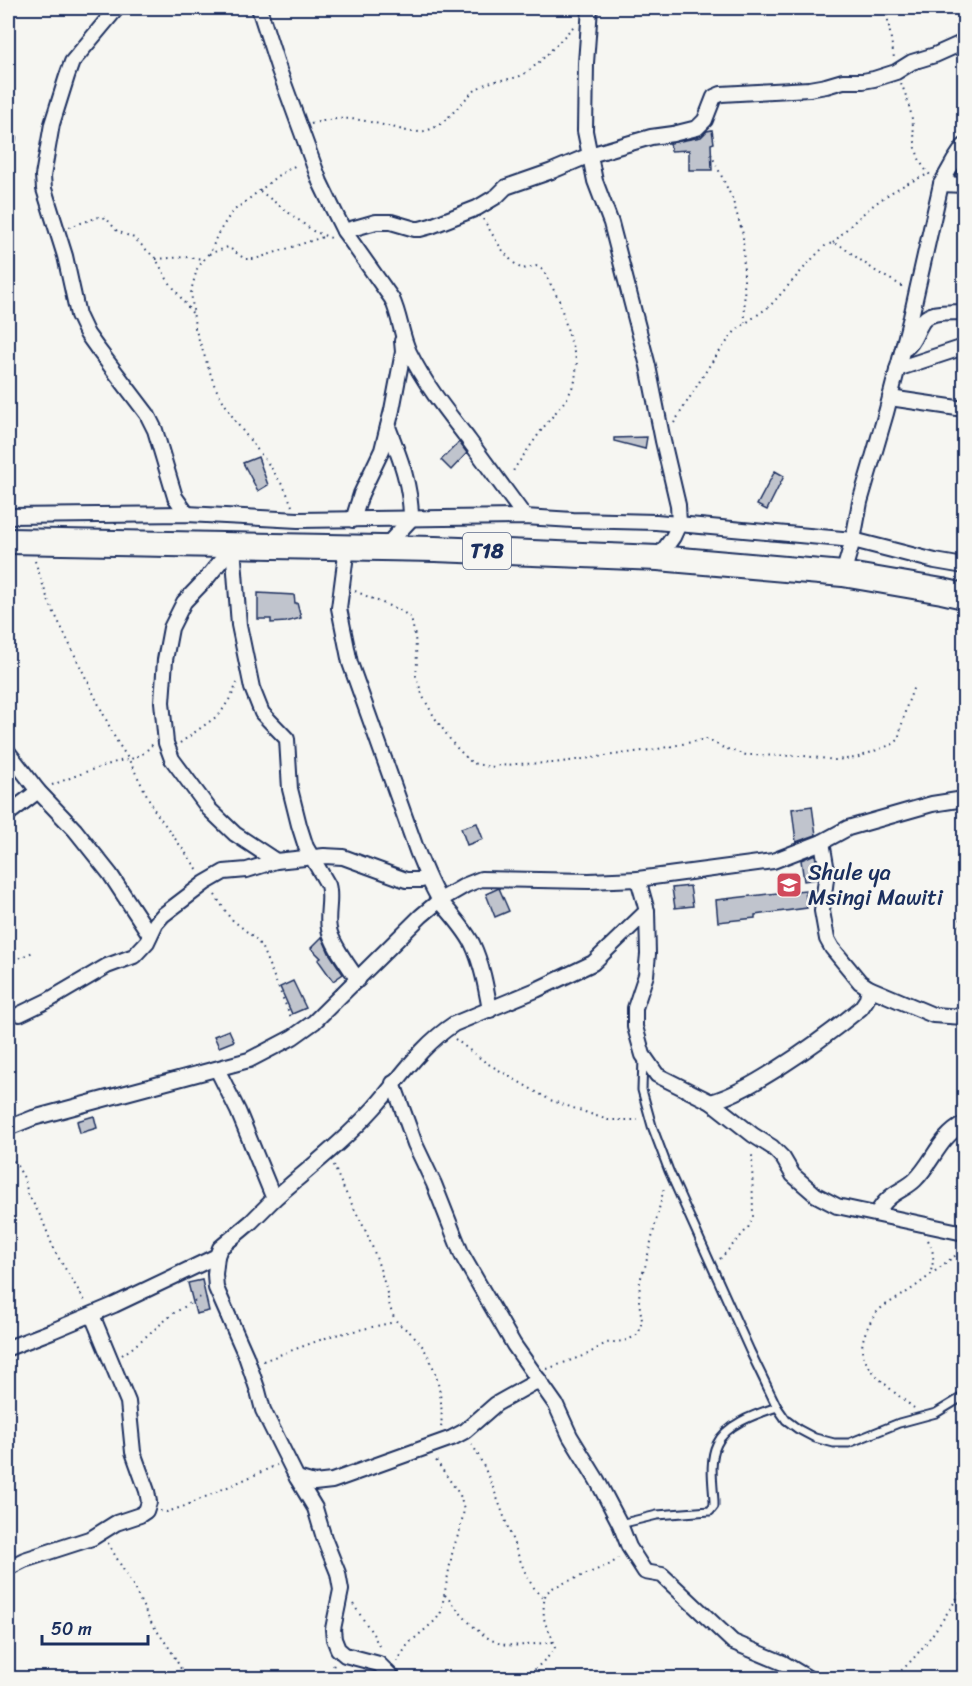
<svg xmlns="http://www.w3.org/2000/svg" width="972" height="1686" font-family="Sriracha,sans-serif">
<rect width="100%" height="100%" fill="#f6f6f2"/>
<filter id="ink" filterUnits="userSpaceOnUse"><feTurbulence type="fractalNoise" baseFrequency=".0167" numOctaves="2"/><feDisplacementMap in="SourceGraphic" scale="12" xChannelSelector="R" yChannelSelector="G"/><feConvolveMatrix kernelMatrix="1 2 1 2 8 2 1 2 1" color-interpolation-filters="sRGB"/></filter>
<g filter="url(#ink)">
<!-- building -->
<g fill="#c0c4cd" stroke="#1b2f5e" stroke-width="1.5">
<polygon points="712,130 714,143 711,144 712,170 689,170 689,150 671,151 670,143 701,137 707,131"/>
<polygon points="647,437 645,449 614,441 614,438"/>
<polygon points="459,442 467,453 451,470 441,460"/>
<polygon points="258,457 268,485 258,491 243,463"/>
<polygon points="775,471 784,476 767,510 757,505"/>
<polygon points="258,593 294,595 295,603 297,603 301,618 286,622 271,623 271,619 258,619"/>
<polygon points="812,806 816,835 796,842 792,809"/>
<polygon points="477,823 483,839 467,845 461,828"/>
<polygon points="815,854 818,871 817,879 804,881 801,860"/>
<polygon points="690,886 693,906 675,908 672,888"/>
<polygon points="499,888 509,911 495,917 486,894"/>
<polygon points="805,890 807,908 755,915 755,918 718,922 716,900"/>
<polygon points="322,937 329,953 343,974 333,981 318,960 321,958 311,948"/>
<polygon points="293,981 306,1008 292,1014 280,987"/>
<polygon points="229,1030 234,1041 219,1047 214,1036"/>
<polygon points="94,1116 97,1128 80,1133 77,1121"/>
<polygon points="202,1280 209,1311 196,1314 188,1283"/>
</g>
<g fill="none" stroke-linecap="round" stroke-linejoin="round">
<!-- lane casing -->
<g stroke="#1b2f5e" stroke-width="11">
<g id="lane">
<polyline points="643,1057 642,1090 652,1126 669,1171 750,1351 777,1407 786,1420 798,1429 815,1438 834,1443 849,1443 899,1423 936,1413 964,1396"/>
<path d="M620,1524L657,1515L710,1511L714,1506V1501C713,1484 709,1460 717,1444C727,1423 757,1414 777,1407"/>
</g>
</g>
<!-- street casing -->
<g stroke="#1b2f5e" stroke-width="18">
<g id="street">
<polyline points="117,8 72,62 67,76 52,124 43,176 44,189 65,256 78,315 87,334 97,348 147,414 155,430 175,497 187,514"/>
<path d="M259,8L279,70L320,182L332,207L344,231L392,299C400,316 401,335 409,352C424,383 447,412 468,439C487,465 506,491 525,517"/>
<polyline points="590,8 586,63 585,131 595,181 611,223 648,366 663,441 678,505 679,524 673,537 658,558"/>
<polyline points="8,131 8,138"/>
<polyline points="941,184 964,185"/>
<polyline points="344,231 376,222 391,222 415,229 420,229 431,226 477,208 497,196 506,187 552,171 590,155 651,137 673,134 697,128 705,120 714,97 721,94 809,89 826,86 843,81 863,81 874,79 896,72 912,62 935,55 964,42"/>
<path d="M906,348C915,341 915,333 921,324C928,309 951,313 964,312"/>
<polyline points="897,369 964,347"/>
<polyline points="890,398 964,409"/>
<polyline points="8,516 187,514 298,520 525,517 573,520 656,522 853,540 935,561 964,566"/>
<polyline points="353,520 361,494 382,450 392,410 403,352 402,341"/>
<path d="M233,546L239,625L252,688L262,713L287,739L290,789L299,825L306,847L328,885C332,899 326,914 329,929C332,945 349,966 358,980"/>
<polyline points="233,546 207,578 184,602 171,628 165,660 162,702 166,743 172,759 209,809 235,834 276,861"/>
<path d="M347,547L339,608L350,663L417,851C424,868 431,887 441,902C452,915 464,928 472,943C482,964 486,987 490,1010"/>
<path d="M384,548L411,519C411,485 400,458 388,427"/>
<polyline points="843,574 853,540 860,502 886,413 911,317 941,184 954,161 964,146"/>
<polyline points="8,752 38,791 75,830 110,874 150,935"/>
<polyline points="8,814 38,791"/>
<polyline points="822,842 827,871 822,911 827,939 832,948 860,982 869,988 933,1015 964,1017"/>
<polyline points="638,879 647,911 648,954 646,975 635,1008 635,1027 643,1055 657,1075 711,1102 753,1135 772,1147 783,1158 793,1175 816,1195 837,1206 964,1233"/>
<polyline points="20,1014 49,1000 107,966 134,956 147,942 156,923 163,915 205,883 224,872 247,870 276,861 324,856 343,857 406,880 421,880 428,878"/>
<polyline points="217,1069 238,1111 274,1199 251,1222 220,1248 217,1256 215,1274 216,1288 246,1356 258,1391 263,1410 297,1478 315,1508 324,1538 338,1573 341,1590 333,1629 334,1639 338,1649 345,1655 379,1664 393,1678"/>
<polyline points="393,1083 415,1144 434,1184 462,1255 514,1345 556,1405 570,1436 597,1480 620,1524 629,1547 645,1572 662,1575 733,1642 783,1663 808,1678"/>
<path d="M711,1102C735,1095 756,1082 777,1069C807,1050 834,1030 861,1008L867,999L869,988"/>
<polyline points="8,1128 33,1118 249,1060 293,1037 314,1022 421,916 440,900 466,885 481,879 589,881 638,879 773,861 822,842 848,828 932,804 964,799"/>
<path d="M274,1199C308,1169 343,1142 374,1108C400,1079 420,1046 454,1024L536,990L593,963L647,911"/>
<path d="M876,1214C880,1209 883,1203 888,1199C896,1191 907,1188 915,1180C934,1161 939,1137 964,1124"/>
<polyline points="8,1348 52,1331 114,1305 217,1256"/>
<polyline points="297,1478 314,1483 332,1481 452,1438 465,1431 496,1404 539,1380"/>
<polyline points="8,1568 24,1560 92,1538 116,1523 140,1515 146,1511 149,1502 147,1491 133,1452 128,1402 92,1315"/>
</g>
</g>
<!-- highway casing -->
<g stroke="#1b2f5e" stroke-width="28">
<polyline id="highway" points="8,541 435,549 658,558 843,574 942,591 964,596"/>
</g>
<!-- path -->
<g stroke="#1b2f5e" stroke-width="2" stroke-dasharray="1.5 4.5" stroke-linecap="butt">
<polyline points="886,8 894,58"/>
<polyline points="957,8 964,12"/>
<path d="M901,83C906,95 910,107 912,119C916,142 913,158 931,176"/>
<path d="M311,124C344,114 361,120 392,127C400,129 408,132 415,132C447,132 456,102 480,87C492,79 507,81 520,76C536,69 560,40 574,26"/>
<polyline points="711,154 732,198 743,234 745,324"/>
<polyline points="260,191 313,231 331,238"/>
<path d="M483,219C494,236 504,258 522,269L536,266L543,270L559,300L577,363L575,381L568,397L543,428L514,469L512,475"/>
<polyline points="69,227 99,217 106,218 117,231 134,238 156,259 167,279 193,314"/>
<path d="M833,243C864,211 887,190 929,174"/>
<polyline points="209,254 228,247 245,259 255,259 326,236"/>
<polyline points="156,259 186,257 204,259"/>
<polyline points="674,423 711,363 732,335 736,330 770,306 813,258 826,245 833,243 841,246 877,272 904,287"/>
<polyline points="292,506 286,491 270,466 235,421 215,387 195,328 191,291 197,269 212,249 217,235 232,212 263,188 277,176 298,164"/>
<polyline points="35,561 48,600 116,740 129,760 155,811 198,870"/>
<polyline points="355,591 403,612 411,618 415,636 417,662 416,676 423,697 435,718 454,745 472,763 490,767 516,764 554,763 620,754 658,749 706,739 724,748 746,755 804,756 835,760 856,758 893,744 898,740 906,708 914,686"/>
<polyline points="180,743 220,714 232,695 237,683"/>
<polyline points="52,785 88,771 119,761 129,760 144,753 153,744"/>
<polyline points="215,895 230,918 256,939 261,946 292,1020"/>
<path d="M964,895C959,929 955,967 964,1000"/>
<polyline points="8,963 33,952"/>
<polyline points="455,1039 485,1062 550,1100 608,1120 638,1120"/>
<polyline points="8,1150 24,1178 28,1194 42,1219 55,1252 85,1301"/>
<path d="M334,1165C344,1195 363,1220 373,1249C378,1262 382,1275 386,1289C388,1297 389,1307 393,1315C397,1325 404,1327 412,1334C436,1357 444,1397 441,1429"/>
<path d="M928,1240C935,1253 934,1261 930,1274"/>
<polyline points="720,1259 748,1228 753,1217 752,1151"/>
<polyline points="122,1355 132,1348 174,1313 204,1295"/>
<polyline points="263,1361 331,1336 395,1322"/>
<polyline points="547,1369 588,1354 606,1343 624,1341 634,1337 639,1333 642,1320 639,1302 640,1280 645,1267 664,1188"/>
<path d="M914,1408C899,1396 869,1374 863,1355C859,1342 869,1322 877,1312C884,1304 896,1300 904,1294C925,1281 943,1263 964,1250"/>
<path d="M472,1444C497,1487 508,1534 528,1579L537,1592L544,1597"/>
<polyline points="160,1511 167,1512 185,1506 277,1465"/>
<polyline points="108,1543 134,1588 150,1621 170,1649 186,1678"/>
<path d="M445,1595C459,1611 480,1639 502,1644C518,1648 538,1643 554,1642"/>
<polyline points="353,1604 373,1634 381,1650"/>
<polyline points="397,1662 408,1644 436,1620 441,1612 453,1549 460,1530 464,1510 460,1495 435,1459"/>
<polyline points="331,1678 334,1663"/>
<path d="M526,1678L555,1650C555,1640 549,1632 545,1623C543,1614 543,1602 546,1593L554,1587L611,1564L618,1558"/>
<path d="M892,1678C920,1658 944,1617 964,1588"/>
</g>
<!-- lane -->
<use href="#lane" stroke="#f6f6f2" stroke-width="7"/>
<!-- street -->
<use href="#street" stroke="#f6f6f2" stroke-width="14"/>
<!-- highway -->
<use href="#highway" stroke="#f6f6f2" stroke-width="24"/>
</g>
</g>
<!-- icons -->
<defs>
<g id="school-square" transform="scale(1.35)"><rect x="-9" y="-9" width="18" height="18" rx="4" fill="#d1495b" stroke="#f6f6f2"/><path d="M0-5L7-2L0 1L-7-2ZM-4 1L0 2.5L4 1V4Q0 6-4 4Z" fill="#fff"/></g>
</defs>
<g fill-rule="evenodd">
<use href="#school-square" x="789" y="885"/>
</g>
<g text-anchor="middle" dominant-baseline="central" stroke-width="5" stroke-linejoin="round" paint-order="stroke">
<!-- shield labels -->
<rect fill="#f6f6f2" stroke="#5d6b8a" stroke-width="1.5" x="463" y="533" width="48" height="36" rx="4.5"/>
<g font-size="21" font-weight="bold" fill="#1b2f5e">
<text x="487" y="551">T18</text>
</g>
<!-- poi labels -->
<g font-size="22" fill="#1b2f5e" stroke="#f6f6f2" text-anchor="start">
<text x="808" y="872">Shule ya<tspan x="808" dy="25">Msingi Mawiti</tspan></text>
</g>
</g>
<!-- margin -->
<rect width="972" height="1686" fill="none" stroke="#f6f6f2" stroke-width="30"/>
<rect x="15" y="15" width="942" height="1656" fill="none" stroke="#1b2f5e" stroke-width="2" filter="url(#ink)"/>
<!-- scale -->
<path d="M42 1635v9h106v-9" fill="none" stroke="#1b2f5e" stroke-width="3"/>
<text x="51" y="1635" font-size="18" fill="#1b2f5e" stroke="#f6f6f2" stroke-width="4.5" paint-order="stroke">50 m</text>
</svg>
